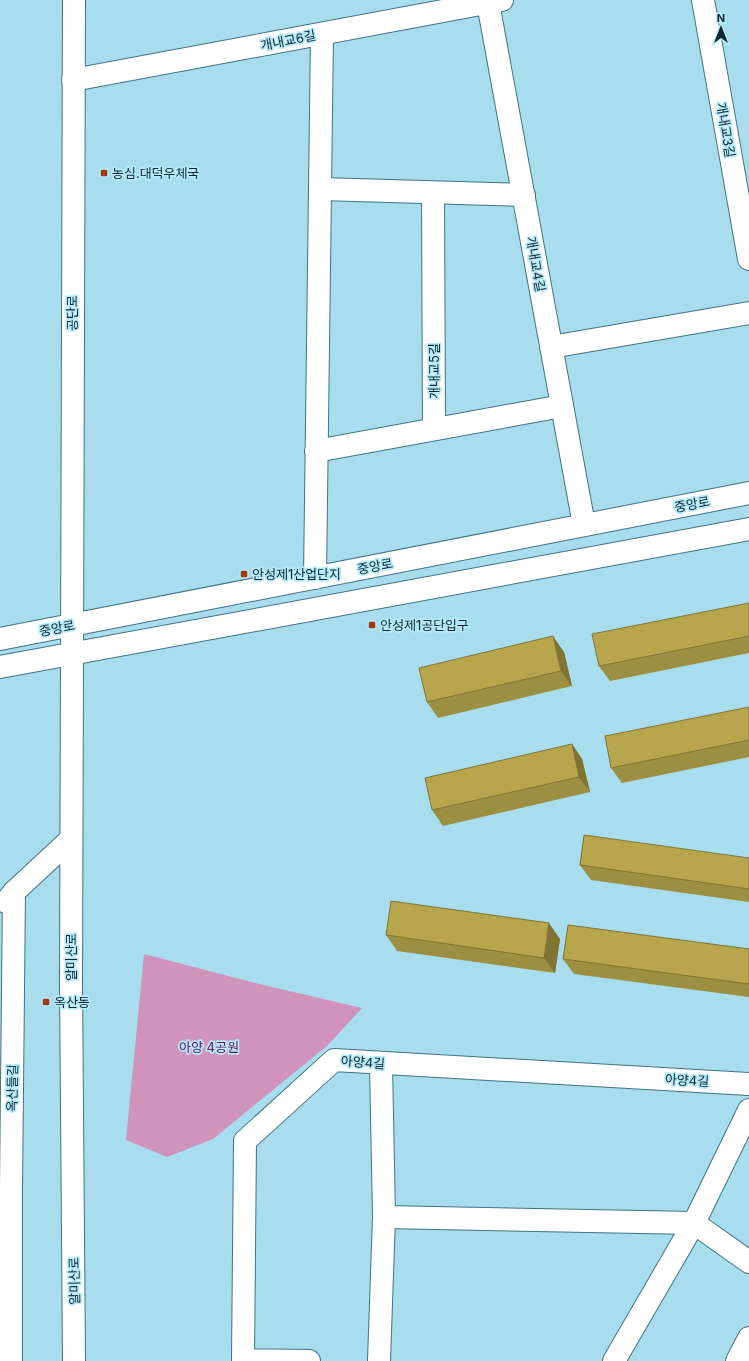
<svg xmlns="http://www.w3.org/2000/svg" width="749" height="1361" font-family="Inter,'Noto Sans KR',sans-serif">
<rect width="100%" height="100%" fill="#a8ddee"/>
<!-- green -->
<polygon fill="#d093bc" points="144,954 255,983 362,1008 328,1045 213,1139 167,1157 126,1140"/>
<g fill="none" stroke-linecap="round" stroke-linejoin="round">
<!-- street casing -->
<g stroke="#417382" stroke-width="24">
<g id="street">
<polyline points="703,0 749,259"/>
<polyline points="488,3 584,525"/>
<polyline points="73,80 502,0"/>
<polyline points="320,189 524,195"/>
<polyline points="433,193 434,429"/>
<polyline points="551,347 749,313"/>
<polyline points="316,451 562,406"/>
<polyline points="315,578 322,34"/>
<polyline points="6,902 14,892 71,839"/>
<polyline points="749,1110 694,1223 749,1262"/>
<polyline points="384,1217 694,1223 614,1361"/>
<polyline points="11,1361 11,1187 14,892"/>
<polyline points="309,1361 243,1360 245,1141 334,1060 749,1084"/>
<polyline points="379,1361 384,1217 381,1064"/>
<polyline points="737,1361 749,1338"/>
</g>
</g>
<!-- secondary casing -->
<g stroke="#417382" stroke-width="24">
<g id="secondary">
<polyline points="74,0 71,983 74,1361"/>
<polyline points="0,639 749,493"/>
<polyline points="0,667 749,529"/>
</g>
</g>
<!-- street -->
<use href="#street" stroke="#fff" stroke-width="22"/>
<!-- secondary -->
<use href="#secondary" stroke="#fff" stroke-width="22"/>
</g>
<!-- wall -->
<g fill="#9d8f41">
<polygon points="749,603 749,653 610,681 599,666"/>
<polygon points="564,652 572,686 438,718 427,702"/>
<polygon points="749,707 749,757 622,783 611,768"/>
<polygon points="572,744 582,759 590,792 443,826 432,810"/>
<polygon points="749,858 749,902 591,880 580,865"/>
<polygon points="386,935 560,939 555,973 397,951"/>
<polygon points="749,949 749,997 574,974 563,959"/>
</g>
<!-- shaded-wall -->
<g fill="#807435">
<polygon points="553,636 564,652 572,686 561,671"/>
<polygon points="572,744 582,759 590,792 579,777"/>
<polygon points="549,923 560,939 555,973 544,958"/>
</g>
<!-- building -->
<g fill="#b7a64c" stroke="#807435">
<polygon points="749,603 749,636 599,666 592,634"/>
<polygon points="553,636 561,671 427,702 419,668"/>
<polygon points="749,707 749,740 611,768 605,736"/>
<polygon points="572,744 579,777 432,810 425,778"/>
<polygon points="584,835 749,858 749,889 580,865"/>
<polygon points="391,901 549,923 544,958 386,935"/>
<polygon points="568,925 749,949 749,984 563,959"/>
</g>
<!-- markers -->
<g fill="#a03a12" stroke="#b5eafb" stroke-width="1.5">
<rect x="100" y="169" width="8" height="8" rx="2"/>
<rect x="240" y="570" width="8" height="8" rx="2"/>
<rect x="368" y="621" width="8" height="8" rx="2"/>
<rect x="42" y="998" width="8" height="8" rx="2"/>
</g>
<g text-anchor="middle" dominant-baseline="central" stroke-width="3.5" stroke-linejoin="round" paint-order="stroke">
<!-- street labels -->
<g font-size="13" fill="#11272d" stroke="#b5eafb">
<text transform="translate(288 40) rotate(-11)">개내교6길</text>
<text transform="translate(726 130) rotate(80)">개내교3길</text>
<text transform="translate(536 264) rotate(80)">개내교4길</text>
<text transform="translate(72 313) rotate(-90)">공단로</text>
<text transform="translate(434 371) rotate(-90)">개내교5길</text>
<text transform="translate(692 504) rotate(-11)">중앙로</text>
<text transform="translate(375 566) rotate(-11)">중앙로</text>
<text transform="translate(57 628) rotate(-11)">중앙로</text>
<text transform="translate(71 957) rotate(-90)">알미산로</text>
<text transform="translate(363 1062) rotate(4)">아양4길</text>
<text transform="translate(687 1080) rotate(3)">아양4길</text>
<text transform="translate(12 1088) rotate(-89)">옥산들길</text>
<text transform="translate(74 1281) rotate(-91)">알미산로</text>
</g>
<!-- poi labels -->
<g font-size="13" fill="#11272d" stroke="#b5eafb" text-anchor="start">
<text x="112" y="173">농심.대덕우체국</text>
<text x="252" y="574">안성제1산업단지</text>
<text x="380" y="625">안성제1공단입구</text>
<text x="54" y="1002">옥산동</text>
</g>
<!-- park labels -->
<g font-size="13" fill="#690f56" stroke="#b5eafb">
<text x="209" y="1047">아양 4공원</text>
</g>
</g>
<!-- north arrow -->
<g transform="translate(721 28)" stroke="#b5eafb" stroke-width="3" paint-order="stroke">
<path d="M0-3L7 15L0 10L-7 15Z" fill="#11272d"/>
<text y="-6" font-size="11" font-weight="bold" text-anchor="middle" fill="#11272d">N</text>
</g>
</svg>
